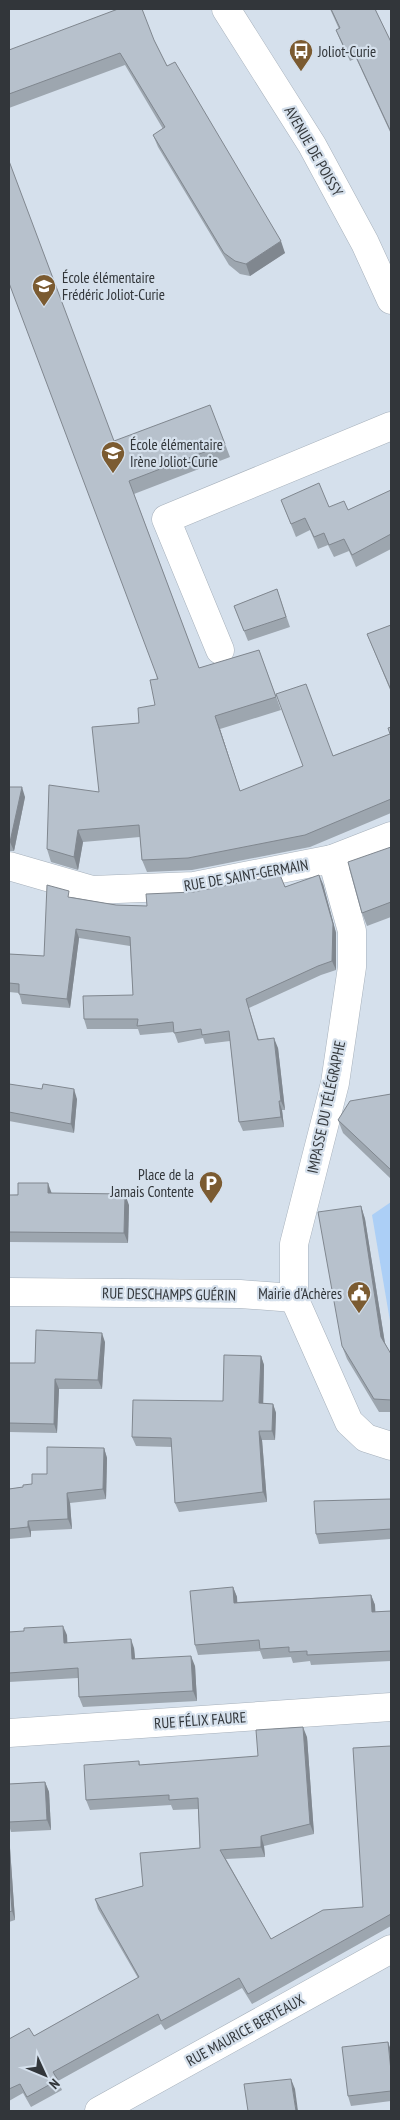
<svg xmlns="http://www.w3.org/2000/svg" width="400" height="2120" font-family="'PT Sans Narrow',sans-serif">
<rect width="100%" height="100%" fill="#d5e0ec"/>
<!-- green -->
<polygon fill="#accff6" points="391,1202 391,1327 372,1215"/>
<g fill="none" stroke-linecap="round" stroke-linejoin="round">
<!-- minor casing -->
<g stroke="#a6b0bb" stroke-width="29">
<g id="minor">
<polyline points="226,9 312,145 365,243 391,300"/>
<polyline points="220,650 166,519 391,426"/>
<polyline points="332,859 352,931 352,967 335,1083 294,1244 294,1298 349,1422 366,1438 391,1446"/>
<polyline points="9,866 92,890 194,886 332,859 391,836"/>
<polyline points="9,1292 240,1294 294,1298"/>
<polyline points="9,1733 391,1707"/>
<polyline points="99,2111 391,1949"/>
</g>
</g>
<!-- minor -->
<use href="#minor" stroke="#fff" stroke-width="28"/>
</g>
<!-- wall -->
<g fill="#9da6af">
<polygon points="330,9 375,9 391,42 391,134 356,58 350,61 340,40 336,30 339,29"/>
<polygon points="154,40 167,66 285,253 250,276 240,274 229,265 158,147 153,135 163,129 125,65 9,108 9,50"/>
<polygon points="114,441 225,444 230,457 134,494 199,668 259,650 281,710 220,729 240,791 390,734 391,727 391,813 310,847 192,870 147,872 142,860 140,837 83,842 78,870 51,862 47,849 99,792 139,723 155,705 157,679"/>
<polygon points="391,490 391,549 356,567 349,551 334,557 328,545 318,549 310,530 296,537 281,500 348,510"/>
<polygon points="277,589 290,627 248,641 234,606"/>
<polygon points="391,625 391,692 367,634"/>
<polygon points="9,787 25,797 14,851 9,851"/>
<polygon points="391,847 391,917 367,926 362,913"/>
<polygon points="323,884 336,933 336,970 321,975 249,1008 259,1040 278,1048 285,1110 282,1110 284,1127 243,1131 239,1122 230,1041 205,1044 203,1038 178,1043 174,1032 140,1035 138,1029 87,1029 84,1019 133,995 130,946 79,938 70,1008 22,1004 19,993 9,992 9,954 44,956 71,897 116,905 147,906 193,892"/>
<polygon points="9,1084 77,1099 74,1133 9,1121"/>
<polygon points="391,1094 391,1179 343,1133 338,1120"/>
<polygon points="51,1193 129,1205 128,1243 9,1242 9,1195"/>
<polygon points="361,1206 365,1219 385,1343 391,1354 391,1412 379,1412 347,1359 342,1346"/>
<polygon points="105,1342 102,1389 59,1389 57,1433 9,1432 9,1363 35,1363"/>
<polygon points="261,1356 264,1365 263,1403 273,1404 276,1413 275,1440 262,1440 267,1502 179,1512 175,1503 172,1447 136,1446 132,1437 223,1401"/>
<polygon points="104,1448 107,1458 106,1499 70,1503 72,1529 31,1531 31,1537 9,1539 9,1489 23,1487 32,1484 47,1474"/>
<polygon points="391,1499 391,1539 319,1544 316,1534"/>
<polygon points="233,1587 237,1597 237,1602 371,1595 375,1605 375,1612 391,1611 391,1661 311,1665 310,1661 293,1663 291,1657 263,1659 260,1651 198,1655 195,1645"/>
<polygon points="9,1632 67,1635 67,1643 134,1648 135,1659 195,1666 197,1701 83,1707 79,1697 78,1678 9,1682"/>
<polygon points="307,1737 314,1834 264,1846 265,1857 226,1859 271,1939 363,1907 391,1746 391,1926 252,2004 242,1988 165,2030 161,2024 58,2081 62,2090 31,2107 23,2093 9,2101 9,2039 34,2036 138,1978 98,1909 95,1899 143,1886 200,1848 198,1809 173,1810 171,1805 90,1810 86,1800 139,1761 140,1765 258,1756"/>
<polygon points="45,1782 49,1792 51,1830 11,1832 9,1825 9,1784"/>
<polygon points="9,1833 15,1920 9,1922"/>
<polygon points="388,2042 391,2051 391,2101 351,2106 348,2096"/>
</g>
<!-- shaded-wall -->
<g fill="#80878f">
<polygon points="281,241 285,253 250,276 246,264"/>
<polygon points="215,716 220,729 244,804 240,791"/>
<polygon points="22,787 25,797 14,851 10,842"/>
<polygon points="78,830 83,842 78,870 74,857"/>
<polygon points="319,875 323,884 336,933 336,970 332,961"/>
<polygon points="76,929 79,938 70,1008 67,999"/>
<polygon points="274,1038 278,1048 285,1110 281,1101"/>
<polygon points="74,1089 77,1099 74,1133 71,1124"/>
<polygon points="279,1101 282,1110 284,1127 281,1117"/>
<polygon points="48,1183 52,1194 48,1193"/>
<polygon points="125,1194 129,1205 128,1243 124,1233"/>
<polygon points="361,1206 365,1219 386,1350 381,1337"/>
<polygon points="102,1333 105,1342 102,1389 98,1380"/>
<polygon points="261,1356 264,1365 263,1413 259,1403"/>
<polygon points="55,1379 59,1389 57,1433 54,1424"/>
<polygon points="273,1404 276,1413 275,1440 272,1431"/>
<polygon points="259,1431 262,1440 267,1502 263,1492"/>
<polygon points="104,1448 107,1458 106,1499 103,1489"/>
<polygon points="67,1493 70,1503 72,1529 68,1519"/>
<polygon points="28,1521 31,1531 31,1537 28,1527"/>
<polygon points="233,1587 237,1597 238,1613 234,1603"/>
<polygon points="371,1595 375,1605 376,1622 372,1612"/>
<polygon points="63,1626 67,1635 68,1653 64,1643"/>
<polygon points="131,1639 134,1648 136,1668 132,1659"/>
<polygon points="191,1656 195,1666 197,1701 193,1691"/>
<polygon points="303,1727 307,1737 314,1834 310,1824"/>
<polygon points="45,1782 49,1792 51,1830 47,1820"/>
<polygon points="9,1833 9,1834 15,1920 12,1911 9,1868"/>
<polygon points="261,1836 264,1846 265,1857 261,1847"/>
<polygon points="388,2042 391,2051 391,2071"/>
<polygon points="291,2079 295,2089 298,2111 296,2111"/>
</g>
<!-- building -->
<g fill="#b7c1cc" stroke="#80878f">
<polygon points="118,9 142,9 154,40 167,66 175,62 281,241 246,264 235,261 224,253 153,135 165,127 120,53 9,94 9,50"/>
<polygon points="331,9 375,9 391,42 391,132 352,48 346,51 336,30 340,28"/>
<polygon points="9,161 114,441 210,405 225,444 129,481 199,668 259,650 276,697 215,716 240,791 303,766 276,694 306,684 333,756 390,734 388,728 391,727 391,799 305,835 188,858 142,860 139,825 78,830 74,857 47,849 49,785 99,792 92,727 139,723 138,708 155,705 150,680 158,679 9,283"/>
<polygon points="319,483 329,507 344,501 348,510 391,490 391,534 352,555 344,539 329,545 324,533 314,537 305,518 291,524 281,500"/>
<polygon points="277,589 286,617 244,631 234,606"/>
<polygon points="391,625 391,690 367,634"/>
<polygon points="9,787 22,787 10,842 9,842"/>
<polygon points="391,847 391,902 362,913 348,862"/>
<polygon points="280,875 285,887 319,875 333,924 332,961 318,966 246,999 258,1040 274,1038 281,1101 279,1101 281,1117 239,1122 229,1031 202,1035 201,1029 174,1033 173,1022 137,1026 138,1019 84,1019 83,996 133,995 130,937 76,929 67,999 19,994 19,984 9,983 9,954 44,956 47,885 69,891 68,897 116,905 147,906 146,894 193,892"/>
<polygon points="9,1084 42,1089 43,1084 74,1089 71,1124 9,1112"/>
<polygon points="391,1094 391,1170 338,1120 350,1101"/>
<polygon points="18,1183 48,1183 48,1193 125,1194 124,1233 9,1232 9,1195 18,1195"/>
<polygon points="361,1206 381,1337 391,1354 391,1400 374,1399 342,1346 318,1212"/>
<polygon points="36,1330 102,1333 98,1380 55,1379 54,1424 9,1423 9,1363 35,1363"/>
<polygon points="224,1355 261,1356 259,1403 273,1404 272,1431 259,1431 263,1492 175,1503 171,1438 132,1437 133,1400 223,1401"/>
<polygon points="47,1447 104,1448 103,1489 67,1493 68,1519 28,1521 28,1527 9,1529 9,1489 23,1487 23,1485 32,1484 32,1474 47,1474"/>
<polygon points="391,1499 391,1529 316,1534 314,1501"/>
<polygon points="233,1587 234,1603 371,1595 372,1612 391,1611 391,1651 307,1655 307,1651 289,1652 289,1647 260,1649 259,1640 195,1645 190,1591"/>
<polygon points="63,1626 64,1643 131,1639 132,1659 191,1656 193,1691 79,1697 78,1668 9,1673 9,1632 24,1631 24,1628"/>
<polygon points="303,1727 310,1824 261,1836 261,1847 220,1850 271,1939 323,1910 363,1907 353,1748 391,1746 391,1914 248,1994 239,1978 161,2021 158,2014 53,2072 58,2080 27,2097 20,2084 9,2089 9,2039 29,2028 34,2036 139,1977 95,1899 143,1886 140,1853 200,1848 198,1798 169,1800 169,1795 86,1800 84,1765 139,1761 139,1765 258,1756 256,1730"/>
<polygon points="45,1782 47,1820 9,1822 9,1784"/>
<polygon points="9,1868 12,1911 9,1912"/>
<polygon points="388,2042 391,2071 391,2091 348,2096 342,2047"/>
<polygon points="291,2079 296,2111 248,2111 244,2084"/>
</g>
<!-- icons -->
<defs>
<g id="bus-pin" transform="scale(1.25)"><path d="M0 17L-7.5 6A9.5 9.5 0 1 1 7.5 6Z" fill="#7b5b31" stroke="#d5e0ec"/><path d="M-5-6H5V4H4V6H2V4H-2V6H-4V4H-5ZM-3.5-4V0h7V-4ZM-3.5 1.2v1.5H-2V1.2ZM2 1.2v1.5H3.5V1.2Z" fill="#fff"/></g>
<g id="school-pin" transform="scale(1.25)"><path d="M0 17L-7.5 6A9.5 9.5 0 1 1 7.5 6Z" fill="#7b5b31" stroke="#d5e0ec"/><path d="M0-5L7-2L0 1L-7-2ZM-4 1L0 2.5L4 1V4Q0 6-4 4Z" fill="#fff"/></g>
<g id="parking-pin" transform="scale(1.25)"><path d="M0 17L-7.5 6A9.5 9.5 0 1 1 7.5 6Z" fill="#7b5b31" stroke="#d5e0ec"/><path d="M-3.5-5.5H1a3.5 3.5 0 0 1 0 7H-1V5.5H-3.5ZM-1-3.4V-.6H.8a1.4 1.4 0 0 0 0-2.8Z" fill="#fff"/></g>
<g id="civic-pin" transform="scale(1.25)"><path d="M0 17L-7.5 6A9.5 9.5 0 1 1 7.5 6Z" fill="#7b5b31" stroke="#d5e0ec"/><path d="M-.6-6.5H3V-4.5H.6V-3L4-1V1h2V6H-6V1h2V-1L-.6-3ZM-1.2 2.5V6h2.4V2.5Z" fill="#fff"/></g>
</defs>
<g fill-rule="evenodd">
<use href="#bus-pin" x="301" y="51"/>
<use href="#school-pin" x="44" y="286"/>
<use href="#school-pin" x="113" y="453"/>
<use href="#parking-pin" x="211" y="1183"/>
<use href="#civic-pin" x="359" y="1293"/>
</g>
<g text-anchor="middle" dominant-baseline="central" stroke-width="4.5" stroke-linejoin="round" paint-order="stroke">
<!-- poi labels -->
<g font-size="15" fill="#32363a" stroke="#d5e0ec" text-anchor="start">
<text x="318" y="51">Joliot-Curie</text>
<text x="62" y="277">École élémentaire<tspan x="62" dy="17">Frédéric Joliot-Curie</tspan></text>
<text x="130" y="444">École élémentaire<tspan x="130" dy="17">Irène Joliot-Curie</tspan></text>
<text x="194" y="1174" text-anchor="end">Place de la<tspan x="194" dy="17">Jamais Contente</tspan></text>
<text x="342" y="1293" text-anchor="end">Mairie d'Achères</text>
</g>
<!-- street labels -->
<g font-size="15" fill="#32363a" stroke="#d5e0ec">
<text transform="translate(314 151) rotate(60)">AVENUE DE POISSY</text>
<text transform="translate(246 875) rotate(-10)">RUE DE SAINT-GERMAIN</text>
<text transform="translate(326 1107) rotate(-78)">IMPASSE DU TÉLÉGRAPHE</text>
<text transform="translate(169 1294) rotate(1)">RUE DESCHAMPS GUÉRIN</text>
<text transform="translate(200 1720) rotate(-4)">RUE FÉLIX FAURE</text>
<text transform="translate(245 2030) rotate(-29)">RUE MAURICE BERTEAUX</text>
</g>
</g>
<!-- border -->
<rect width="400" height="2120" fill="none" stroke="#32363a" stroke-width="20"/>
<!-- north arrow -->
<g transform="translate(45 2075) rotate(134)" stroke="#d5e0ec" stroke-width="4" paint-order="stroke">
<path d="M0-4L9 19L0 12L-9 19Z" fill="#32363a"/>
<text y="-8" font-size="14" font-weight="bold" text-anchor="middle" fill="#32363a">N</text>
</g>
</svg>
